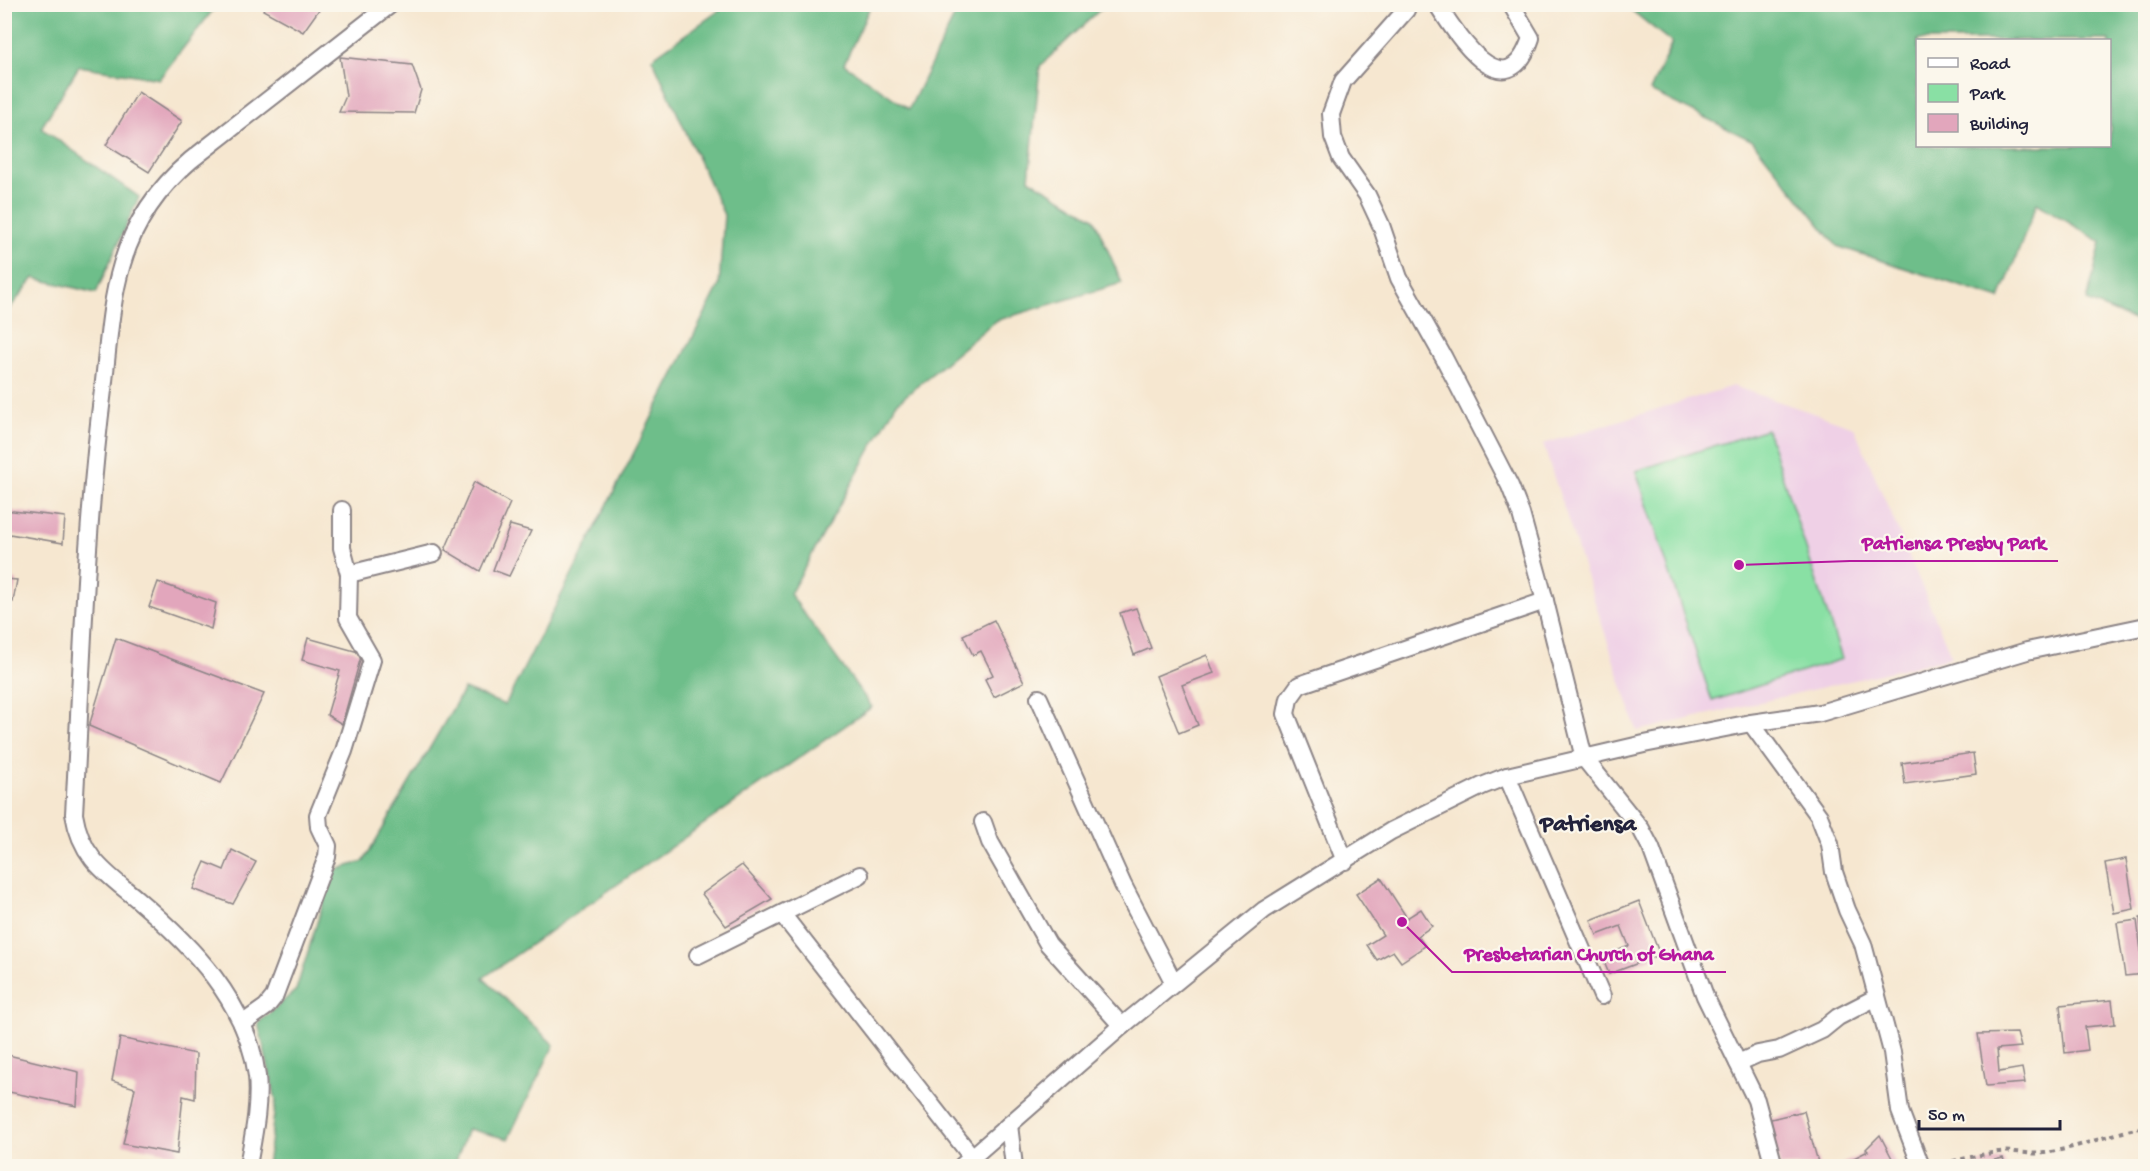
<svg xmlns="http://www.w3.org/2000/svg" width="2150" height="1171" font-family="'Gochi Hand',sans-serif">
<rect width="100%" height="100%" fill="#fbf7ec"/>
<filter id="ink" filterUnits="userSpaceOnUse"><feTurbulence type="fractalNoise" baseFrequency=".0167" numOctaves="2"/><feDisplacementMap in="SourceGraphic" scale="12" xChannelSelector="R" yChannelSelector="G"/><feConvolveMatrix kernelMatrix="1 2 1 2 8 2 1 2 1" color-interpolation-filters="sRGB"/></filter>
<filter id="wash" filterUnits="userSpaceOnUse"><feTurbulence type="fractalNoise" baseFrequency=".008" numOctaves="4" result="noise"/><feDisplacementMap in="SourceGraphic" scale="24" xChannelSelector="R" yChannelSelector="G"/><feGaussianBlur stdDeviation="1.35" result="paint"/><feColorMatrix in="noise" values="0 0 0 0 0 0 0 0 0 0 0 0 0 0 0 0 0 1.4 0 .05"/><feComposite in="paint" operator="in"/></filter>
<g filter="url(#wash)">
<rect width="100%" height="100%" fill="#f6e7d0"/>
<!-- built -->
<polygon fill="#efd0e6" points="1733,386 1854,427 1952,657 1637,731 1543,444"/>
<!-- green -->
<polygon fill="#89e0a4" stroke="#568170" stroke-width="1.5" points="1767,429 1842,659 1712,701 1636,471"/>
<!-- forest -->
<g fill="#6ebe8a" stroke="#487062" stroke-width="1.5" fill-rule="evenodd">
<polygon points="5,4 217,5 159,79 79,66 41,128 139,197 96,293 34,278 5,314"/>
<polygon points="727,5 871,5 844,64 909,109 960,5 1105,5 1040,66 1029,179 1094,218 1122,283 995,321 896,404 790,594 872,707 483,978 554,1045 508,1139 468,1129 454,1166 267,1166 276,1100 258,1023 296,990 333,871 364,861 464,689 505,705 719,286 724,215 652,58"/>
<path d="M1625,5H2145V325L2087,301L2101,242L2037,203L2000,299L1837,246L1753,141L1650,91L1672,43ZM1918,40H2110V146H1918Z"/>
</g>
<g id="blocks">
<!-- building -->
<g fill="#e2a6bc">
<polygon points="266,4 323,4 303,32 263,10"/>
<polygon points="340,57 412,65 421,90 414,113 339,112 346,96"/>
<polygon points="138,92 182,121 149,172 106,145"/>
<polygon points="474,482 510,503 480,571 445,550"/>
<polygon points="4,510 65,517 63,543 4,533"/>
<polygon points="510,525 531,531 509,576 493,570"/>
<polygon points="5,579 17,580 13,602 5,602"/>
<polygon points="158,582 216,603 211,629 149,607"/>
<polygon points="1136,608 1151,648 1134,655 1120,613"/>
<polygon points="994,620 1024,682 994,697 985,679 993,675 981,651 973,655 963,635"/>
<polygon points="116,638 264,694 221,783 89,726"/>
<polygon points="308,638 362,653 342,724 327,715 340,671 302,660"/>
<polygon points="1207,655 1214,673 1182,685 1198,725 1179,733 1156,676"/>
<polygon points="1973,753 1976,774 1905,784 1902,763"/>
<polygon points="232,850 256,862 233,904 193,889 205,862 224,870"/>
<polygon points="2126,859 2134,909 2114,913 2105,863"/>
<polygon points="742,865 772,899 726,926 702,894"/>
<polygon points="1381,878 1407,918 1421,909 1432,926 1418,936 1425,946 1401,962 1393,951 1377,960 1367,945 1383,935 1356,894"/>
<polygon points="1639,901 1660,955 1609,974 1602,957 1629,946 1621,926 1597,935 1591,920"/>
<polygon points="2146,917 2146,939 2142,939 2140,918"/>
<polygon points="2137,920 2144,974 2125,976 2117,923"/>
<polygon points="2112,1000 2115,1024 2085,1027 2088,1050 2065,1053 2060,1005"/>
<polygon points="2017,1033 2021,1047 1997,1049 1999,1072 2022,1068 2025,1083 1986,1086 1978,1034"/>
<polygon points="120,1038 196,1054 195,1099 183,1096 177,1154 123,1144 135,1088 112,1081"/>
<polygon points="4,1054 79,1072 77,1106 4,1091"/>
<polygon points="1804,1111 1819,1166 1780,1166 1767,1120"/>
<polygon points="1880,1135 1896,1166 1844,1166 1842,1164 1868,1151 1866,1149"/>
<polygon points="2003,1158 2006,1166 1970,1166"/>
</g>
</g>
</g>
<g filter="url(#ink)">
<use href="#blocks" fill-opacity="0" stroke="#8c8486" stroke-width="1.5"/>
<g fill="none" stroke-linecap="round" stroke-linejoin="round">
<!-- street casing -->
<g stroke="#8c8486" stroke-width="20">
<g id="street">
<polyline points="1408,4 1406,10 1343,81 1331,114 1333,137 1341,158 1367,195 1381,225 1399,278 1444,358 1510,486 1521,514 1545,601 1584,758 1641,829 1651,848 1705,996 1756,1100 1774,1166"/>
<path d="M1437,4C1456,34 1506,113 1531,38L1511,4"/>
<polyline points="349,574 434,553"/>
<polyline points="1039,698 1123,885 1174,983"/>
<polyline points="1751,723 1819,816 1830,844 1834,872 1847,910 1863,944 1892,1052 1900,1111 1921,1166"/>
<polyline points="1507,776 1602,996"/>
<polyline points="983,822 990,842 1048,944 1122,1026"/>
<polyline points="1345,861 1286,714 1289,699 1299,685 1545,601"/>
<polyline points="782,914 972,1157"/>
<polyline points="698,955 860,875"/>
<polyline points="242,1024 266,1007 274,997 327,857 328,846 319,827 318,815 344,751 372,660 348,618 349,574 342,548 342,510"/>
<polyline points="1738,1063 1758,1054 1779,1050 1822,1030 1838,1017 1877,997"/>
<polyline points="1009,1125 1014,1166"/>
<path d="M248,1166C253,1137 260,1106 257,1076C247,1001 192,946 137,899C106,873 81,858 74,814C82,673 85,530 103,390C108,348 110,304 122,264C134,223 158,188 191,160L391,4"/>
<polyline points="962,1166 1122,1026 1264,910 1391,831 1482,786 1507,776 1644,744 1751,723 1820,713 2027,651 2146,626"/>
</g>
</g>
<!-- path -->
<path stroke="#8c8486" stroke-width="4" stroke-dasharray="4.5 4.5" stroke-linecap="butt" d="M1935,1165C1956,1161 1977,1155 1998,1152C2013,1150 2029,1155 2044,1153C2080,1148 2110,1133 2146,1127"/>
<!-- street -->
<use href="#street" stroke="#fff" stroke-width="16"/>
</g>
</g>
<g text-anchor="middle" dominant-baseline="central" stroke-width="4.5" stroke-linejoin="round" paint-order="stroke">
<!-- district labels -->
<g font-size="24" font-weight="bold" fill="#22223b" stroke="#fbf7ec">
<text x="1588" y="825">Patriensa</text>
</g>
</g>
<!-- callouts -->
<path fill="none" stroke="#b5179e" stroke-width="2" d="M1739 565L1850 561H2058M1402 922L1452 972H1726"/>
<g fill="#b5179e" stroke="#fbf7ec" stroke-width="2">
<circle cx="1739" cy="565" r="6"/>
<circle cx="1402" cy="922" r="6"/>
</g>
<g font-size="20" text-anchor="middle" font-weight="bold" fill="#b5179e" stroke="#fbf7ec" stroke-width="4.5" stroke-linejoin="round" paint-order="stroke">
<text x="1954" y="549">Patriensa Presby Park</text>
<text x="1589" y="960">Presbetarian Church of Ghana</text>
</g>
<!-- margin -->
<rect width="2150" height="1171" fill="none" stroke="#fbf7ec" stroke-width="24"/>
<!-- legend -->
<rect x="1916" y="39" width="195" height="108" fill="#fbf7ec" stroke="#a4a2a5" stroke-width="1.5"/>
<rect x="1928" y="58" width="30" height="9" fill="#ffffff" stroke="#a4a2a5" stroke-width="1.5"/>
<text x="1970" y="69" font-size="18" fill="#22223b">Road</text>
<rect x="1928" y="84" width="30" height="18" fill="#89e0a4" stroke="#a4a2a5" stroke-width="1.5"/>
<text x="1970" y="99" font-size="18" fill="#22223b">Park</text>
<rect x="1928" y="114" width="30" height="18" fill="#e2a6bc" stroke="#a4a2a5" stroke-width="1.5"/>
<text x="1970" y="129" font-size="18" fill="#22223b">Building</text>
<!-- scale -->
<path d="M1919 1120v9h141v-9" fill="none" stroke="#22223b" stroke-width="3"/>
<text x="1928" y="1120" font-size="18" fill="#22223b" stroke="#fbf7ec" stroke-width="4.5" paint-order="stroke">50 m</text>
</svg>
